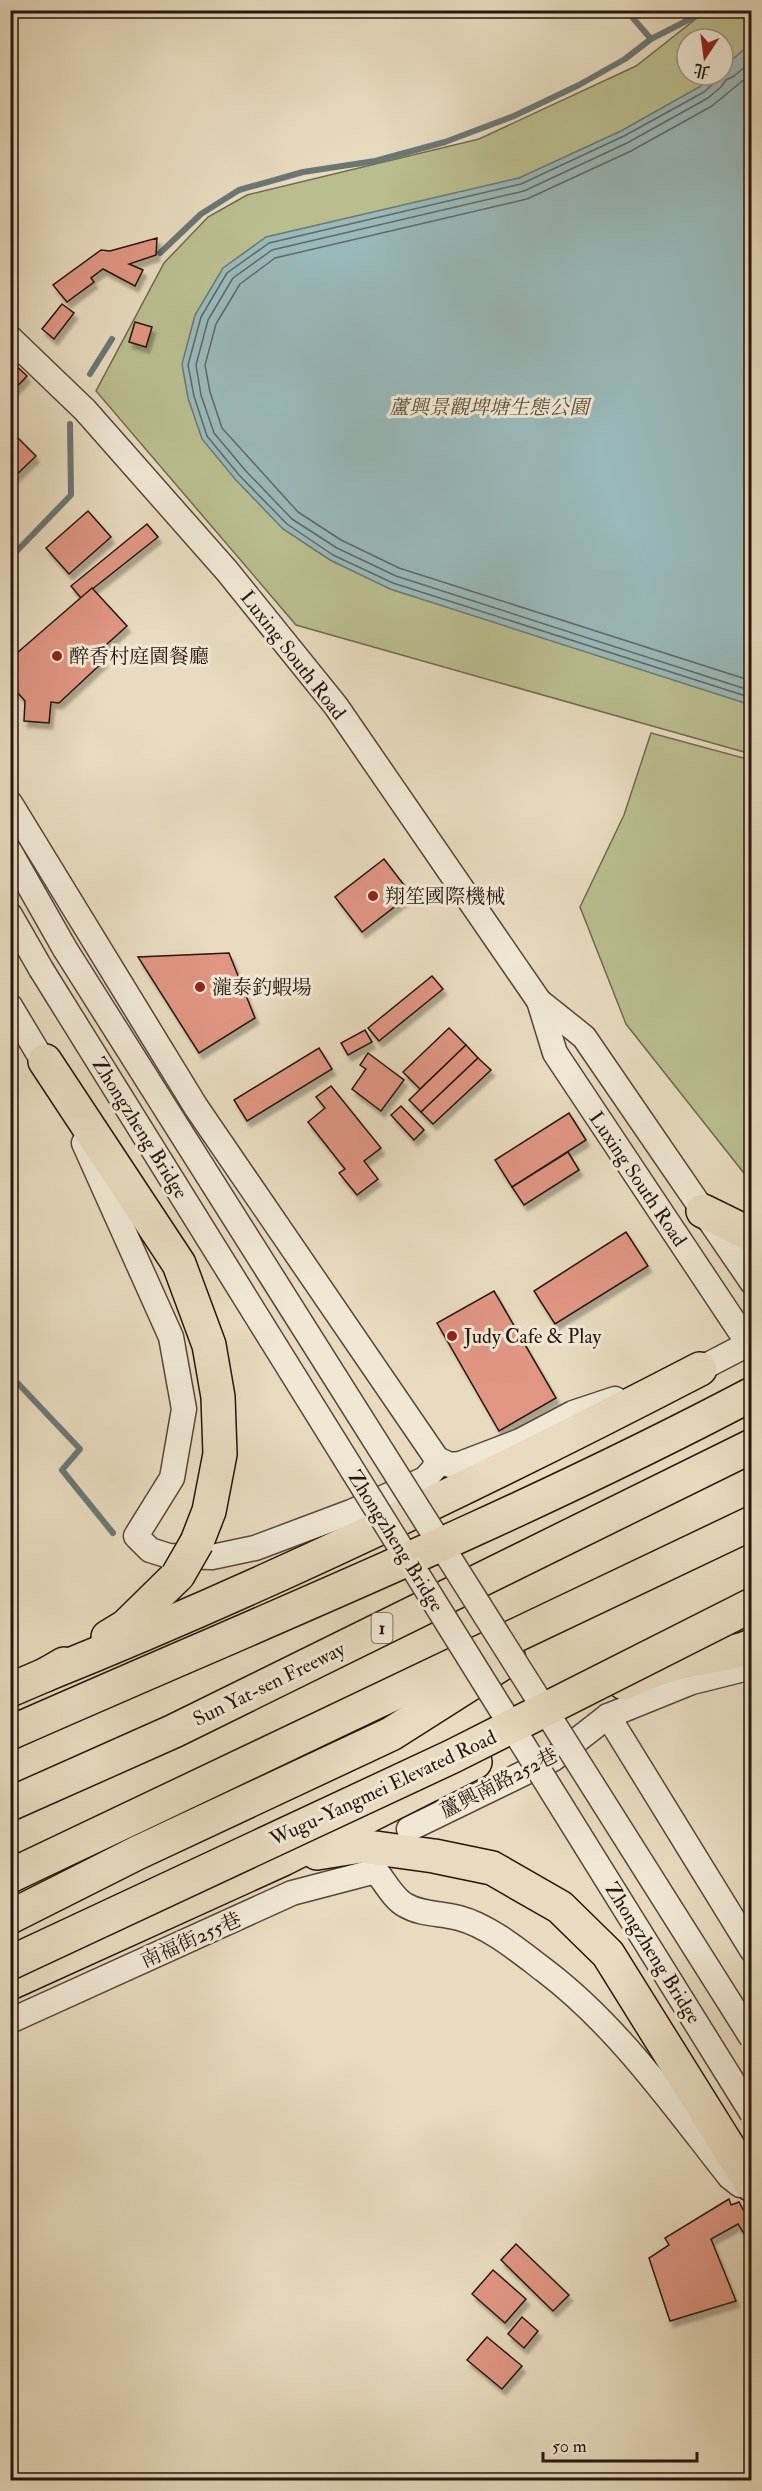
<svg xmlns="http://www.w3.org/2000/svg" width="762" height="2491" font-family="'IM FELL Double Pica','Noto Serif TC',serif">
<defs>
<filter id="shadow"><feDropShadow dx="3.5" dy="6" stdDeviation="1.5" flood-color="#0004"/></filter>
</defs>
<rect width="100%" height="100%" fill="#e8dbbf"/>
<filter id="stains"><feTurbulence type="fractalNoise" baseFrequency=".00333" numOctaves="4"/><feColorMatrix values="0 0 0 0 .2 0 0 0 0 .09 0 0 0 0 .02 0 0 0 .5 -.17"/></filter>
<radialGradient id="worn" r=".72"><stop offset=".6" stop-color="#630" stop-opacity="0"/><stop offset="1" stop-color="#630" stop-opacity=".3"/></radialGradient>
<!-- green -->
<g fill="#babe8f" stroke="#706a4e" stroke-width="1.5" fill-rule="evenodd">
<path d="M706,11H751V754L296,625L96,391L164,263L208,217L247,195L479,139L636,66ZM687,39H723V75H687Z"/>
<polygon points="651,733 751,760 751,1182 626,1024 580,907 624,815"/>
</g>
<!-- water -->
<polygon fill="#99b9ba" stroke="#6b7775" stroke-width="1.5" points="751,43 751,705 390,589 330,560 283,529 235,479 202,439 188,398 182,364 195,315 223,268 266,237 519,178 621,131 701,86 714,75 723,75 723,68"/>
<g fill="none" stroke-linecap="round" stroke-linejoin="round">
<!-- shore -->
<g stroke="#606764" stroke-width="1.5">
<polyline points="752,61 734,76 726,80 721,87 708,98 627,143 524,191 272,250 233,278 208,320 196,365 201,395 214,433 245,470 292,519 337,548 396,576 752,691"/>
<polyline points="752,73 712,106 631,151 527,199 275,258 240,284 216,324 205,365 210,392 222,428 298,512 341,540 399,568 752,681"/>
<polyline points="718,75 716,81 704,92 624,136 521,184 269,243 227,273 201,317 188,365 194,396 207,436 239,475 287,524 333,555 393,583 752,698"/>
</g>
<!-- stream -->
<g stroke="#6b7775" stroke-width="6">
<polyline points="626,10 651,39"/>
<polyline points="160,253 201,214 239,190 303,172 375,161 445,142 514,116 579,85 625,59 651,39 708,10"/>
<polyline points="90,374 112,339"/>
<polyline points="10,558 71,495 70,424"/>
<polyline points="10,1375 80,1449 62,1470 113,1533"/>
</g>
</g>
<!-- building -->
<g fill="#e09683" stroke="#27150d" stroke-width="1.5" filter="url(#shadow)">
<polygon points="157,238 156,255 129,264 143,270 135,286 103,269 91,278 94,282 67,302 53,285 101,250 110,251"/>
<polygon points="62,304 74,313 54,339 42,329"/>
<polygon points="135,322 152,327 146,347 129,342"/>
<polygon points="10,360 27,376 10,394"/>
<polygon points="14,434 36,456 10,481 10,438"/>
<polygon points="88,511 111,537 69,574 46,548"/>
<polygon points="147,524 158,537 81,598 71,586"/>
<polygon points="92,588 127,626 97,653 104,661 59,703 51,702 49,723 24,721 25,701 10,684 10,659"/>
<polygon points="384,859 411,894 362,932 335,897"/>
<polygon points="229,953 255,1018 199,1053 138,957"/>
<polygon points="432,976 443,989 379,1041 368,1028"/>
<polygon points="449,1028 466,1045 420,1089 403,1072"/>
<polygon points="365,1030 372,1042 348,1055 341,1043"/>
<polygon points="466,1045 478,1058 421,1112 409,1100"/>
<polygon points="319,1048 332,1069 247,1121 234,1100"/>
<polygon points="368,1053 404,1080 381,1111 352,1089 366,1069 360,1065"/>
<polygon points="478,1058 491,1070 433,1124 421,1112"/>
<polygon points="331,1086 381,1148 364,1161 378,1179 357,1195 339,1173 345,1169 308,1122 325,1108 316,1097"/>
<polygon points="401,1106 424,1130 414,1140 391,1115"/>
<polygon points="569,1113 586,1140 512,1187 495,1160"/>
<polygon points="568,1152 579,1170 524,1205 512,1187"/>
<polygon points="626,1232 648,1266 555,1324 534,1291"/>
<polygon points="494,1291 556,1398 499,1431 437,1323"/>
<polygon points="729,2199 731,2205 739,2202 752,2226 752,2246 738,2224 711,2239 736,2301 670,2321 649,2258 669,2245 665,2238"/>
<polygon points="516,2244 569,2295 553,2311 501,2260"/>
<polygon points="493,2270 526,2299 505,2323 472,2294"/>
<polygon points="522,2317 538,2331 524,2348 508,2334"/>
<polygon points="487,2337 522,2366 502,2389 467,2360"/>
</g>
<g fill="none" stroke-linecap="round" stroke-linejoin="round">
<!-- minor casing -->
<g stroke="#57463a" stroke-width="27">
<g id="minor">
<polyline points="10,338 85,410 227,571 336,706 539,1001 584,1037 752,1282"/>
<polyline points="10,803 196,1107 437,1459 450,1465 460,1464 520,1441 573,1413 615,1399"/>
<polyline points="10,852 65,949"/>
<polyline points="10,915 41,969"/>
<polyline points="539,1001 555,1053 752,1349"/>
<polyline points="10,1006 52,1076"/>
<polyline points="84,1143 171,1337 184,1409 172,1478 136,1536 150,1550 169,1556 212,1557 255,1548 351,1512 425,1479 434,1469 437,1459"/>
<polyline points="684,1374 700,1369 752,1342"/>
<polyline points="608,1716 752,1950"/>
<polyline points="409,1829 553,1759 608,1716 692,1682 752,1667"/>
<path d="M10,2021L292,1893L376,1871C384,1881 394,1899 405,1905C422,1915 441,1913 459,1918C489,1926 519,1951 544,1970C618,2026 673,2105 730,2177L740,2185"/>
</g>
</g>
<!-- highway casing -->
<g stroke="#27150d" stroke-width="36">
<g id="highway">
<polyline points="45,1061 179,1264 209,1345 218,1397 220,1454 209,1511 197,1542"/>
<polyline points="703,1211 752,1235"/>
<polyline points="108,1637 126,1626 178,1575"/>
<path d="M45,1675C269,1585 486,1480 700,1369"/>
<path d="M624,1683C645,1672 668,1665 691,1660C712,1656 732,1654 752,1646"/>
<polyline points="10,1690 45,1675 64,1664"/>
<polyline points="10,1804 174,1731 752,1446"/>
<polyline points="317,1853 361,1846 434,1856 492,1868 560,1907 608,1954 752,2185"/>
<polyline points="10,1876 752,1523"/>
<polyline points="10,1917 137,1853 391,1734 509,1659"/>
<polyline points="10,1983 283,1859 475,1762"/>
</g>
</g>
<!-- minor -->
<use href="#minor" stroke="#f0e8d5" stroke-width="24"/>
<!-- highway -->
<use href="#highway" stroke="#e8dbbf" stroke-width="33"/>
<!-- minor-bridge casing -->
<g stroke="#57463a" stroke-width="27" stroke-linecap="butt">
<g id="minor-bridge">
<polyline points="65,949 752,2038"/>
<polyline points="41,969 752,2113"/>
</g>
</g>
<!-- highway-bridge casing -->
<g stroke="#27150d" stroke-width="36" stroke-linecap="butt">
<g id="highway-bridge">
<polyline points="178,1575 197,1542"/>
<path d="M10,1733C259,1623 511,1521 752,1394"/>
<polyline points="10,1963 453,1756 752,1605"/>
</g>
</g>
<!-- minor-bridge -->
<use href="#minor-bridge" stroke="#f0e8d5" stroke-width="24"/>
<!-- highway-bridge -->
<use href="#highway-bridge" stroke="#e8dbbf" stroke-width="33"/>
</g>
<!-- markers -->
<g fill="#8f2418" stroke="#f0e8d5" stroke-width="2">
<circle cx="57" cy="656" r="6"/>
<circle cx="373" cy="896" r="6"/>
<circle cx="200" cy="987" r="6"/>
<circle cx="452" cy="1336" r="6"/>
</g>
<g text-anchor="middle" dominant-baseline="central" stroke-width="6" stroke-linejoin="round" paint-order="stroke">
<!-- shield labels -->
<rect fill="#f0e8d5" stroke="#635449" stroke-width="1.5" x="371.5" y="1613" width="21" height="30" rx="4.5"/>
<g font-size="18" font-weight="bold" fill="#27150d">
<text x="382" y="1628">1</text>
</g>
<!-- park labels -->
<g font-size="20" font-style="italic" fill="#5a503a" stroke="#f0e8d5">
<text x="489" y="407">蘆興景觀埤塘生態公園</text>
</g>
<!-- street labels -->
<g font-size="20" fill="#27150d" stroke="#f0e8d5">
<text transform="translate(293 655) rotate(52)">Luxing South Road</text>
<text transform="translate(140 1128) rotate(58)">Zhongzheng Bridge</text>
<text transform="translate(638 1179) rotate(56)">Luxing South Road</text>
<text transform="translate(396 1541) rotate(58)">Zhongzheng Bridge</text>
<text transform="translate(269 1684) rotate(-26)">Sun Yat-sen Freeway</text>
<text transform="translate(499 1783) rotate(-27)">蘆興南路252巷</text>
<text transform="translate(383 1788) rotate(-25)">Wugu-Yangmei Elevated Road</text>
<text transform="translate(191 1940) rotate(-24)">南福街255巷</text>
<text transform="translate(653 1953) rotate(58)">Zhongzheng Bridge</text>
</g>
<!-- poi labels -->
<g font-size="20" fill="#27150d" stroke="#f0e8d5" text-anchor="start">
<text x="69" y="656">醉香村庭園餐廳</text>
<text x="385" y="896">翔笙國際機械</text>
<text x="212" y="987">瀧泰釣蝦場</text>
<text x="464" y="1336">Judy Cafe &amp; Play</text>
</g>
</g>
<!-- margin -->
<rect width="762" height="2491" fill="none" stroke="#e8dbbf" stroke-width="36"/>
<rect x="12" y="12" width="738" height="2467" fill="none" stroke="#27150d" stroke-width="3"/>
<rect x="18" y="18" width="726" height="2455" fill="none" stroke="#27150d" stroke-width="1.5"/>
<!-- north arrow -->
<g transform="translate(705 57) rotate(193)"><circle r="28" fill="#f0e8d5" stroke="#a09485" stroke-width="1.5"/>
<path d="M0-4.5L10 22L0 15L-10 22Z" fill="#8f2418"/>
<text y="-9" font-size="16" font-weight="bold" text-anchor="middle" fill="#27150d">北</text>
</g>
<!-- scale -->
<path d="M543 2452v9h154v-9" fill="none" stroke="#27150d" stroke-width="3"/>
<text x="552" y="2452" font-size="18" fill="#27150d" stroke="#f0e8d5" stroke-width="4.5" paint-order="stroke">50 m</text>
<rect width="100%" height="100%" filter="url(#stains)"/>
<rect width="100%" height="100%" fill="url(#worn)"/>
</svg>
